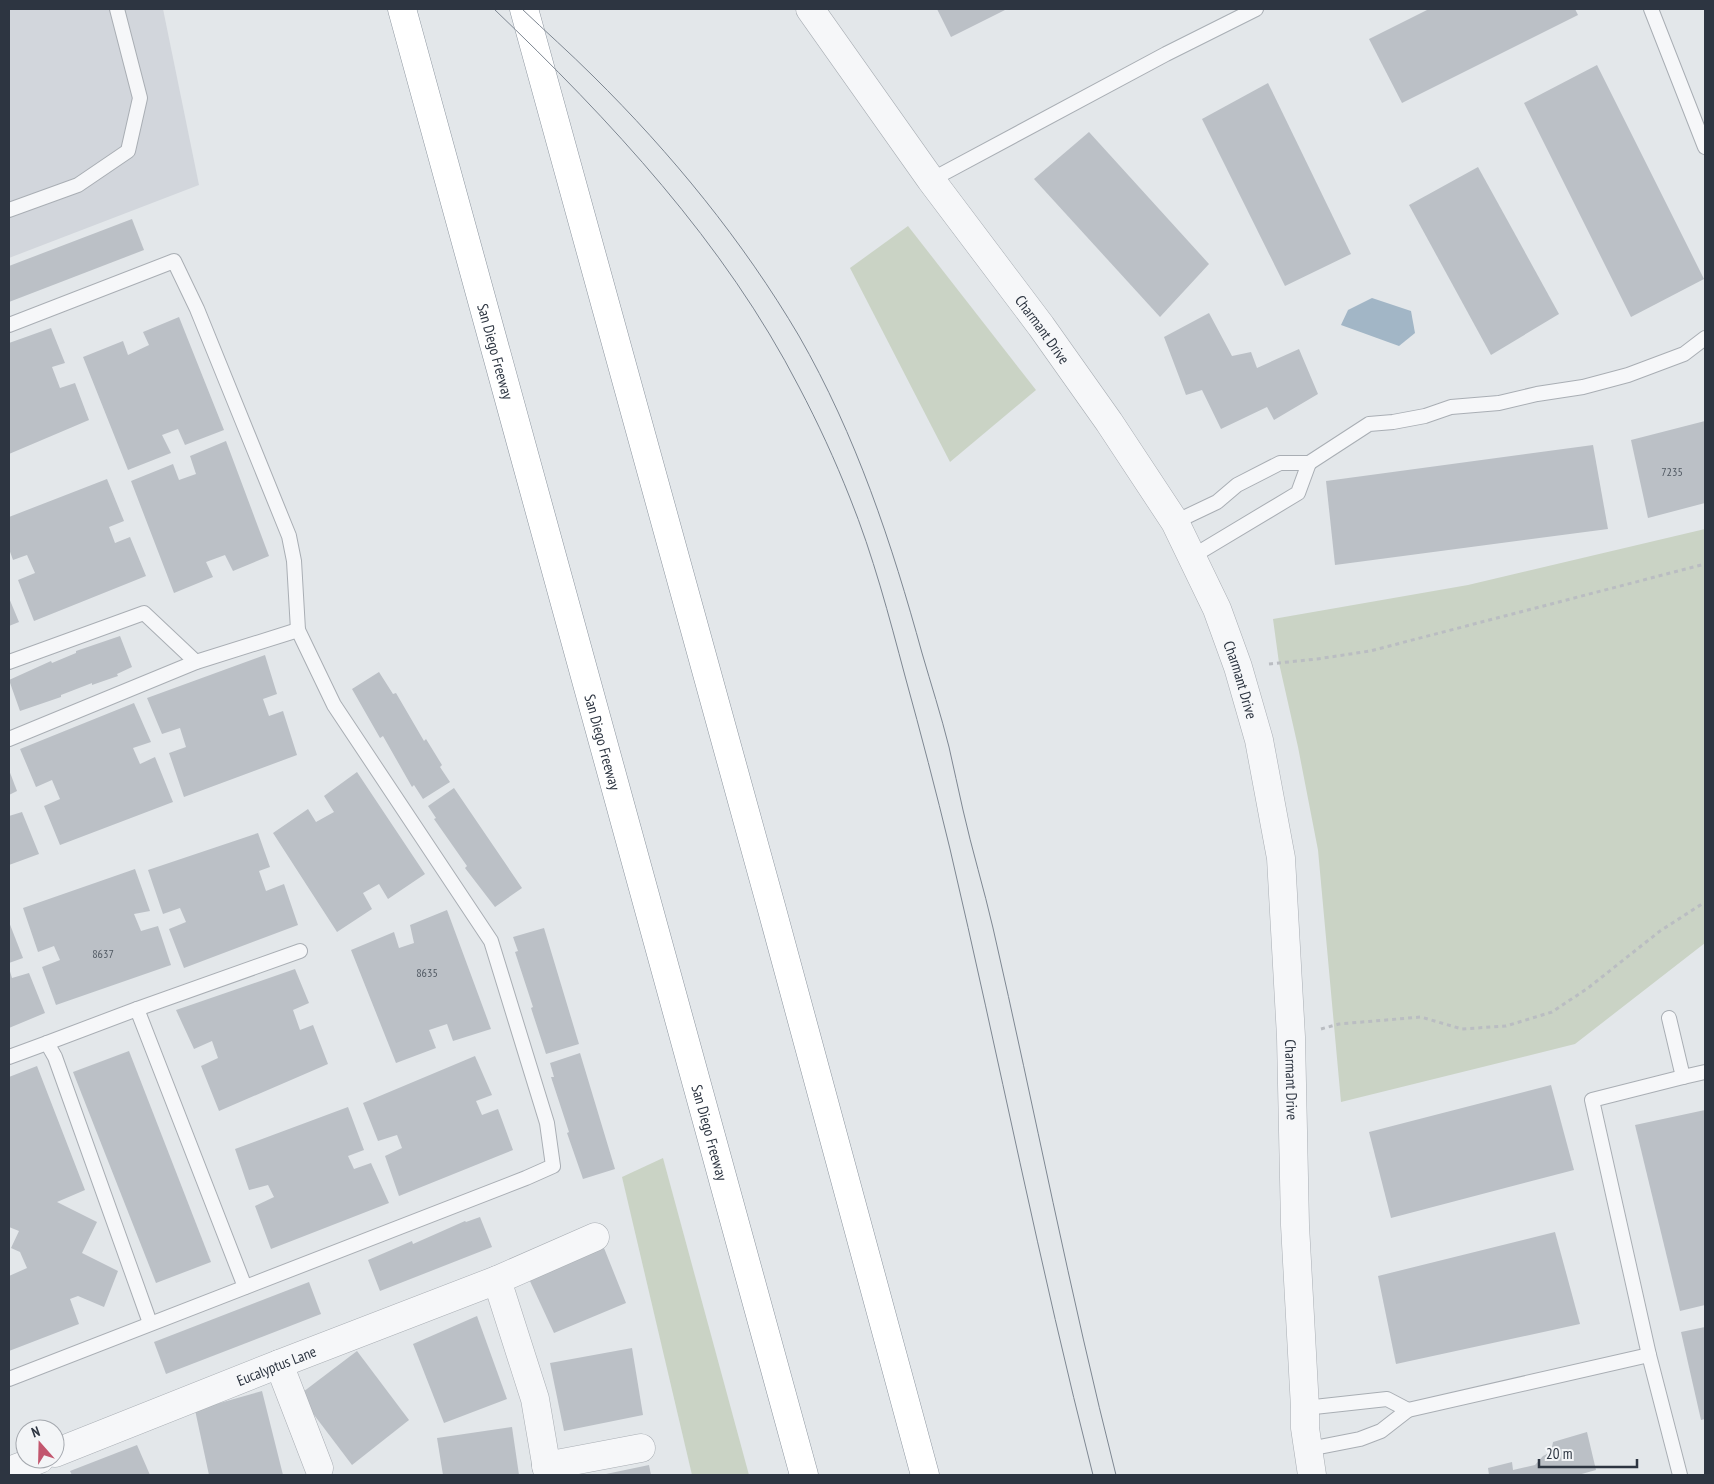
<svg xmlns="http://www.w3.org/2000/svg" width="1714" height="1484" font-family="'PT Sans Narrow',sans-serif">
<rect width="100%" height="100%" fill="#e3e7ea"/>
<!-- built -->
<polygon fill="#d2d6dc" points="9,9 163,9 199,185 9,258"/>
<!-- green -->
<g fill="#cad3c5">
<polygon points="908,226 1036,390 950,462 850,268"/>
<polygon points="1705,529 1705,943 1575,1044 1341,1102 1318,850 1298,747 1279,663 1273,619 1468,585"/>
<polygon points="663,1158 749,1475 692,1475 622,1177"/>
</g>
<!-- water -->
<polygon fill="#a2b6c6" points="1372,298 1411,311 1415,333 1399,346 1341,325 1348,310"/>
<!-- building -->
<g fill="#bbc0c6">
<polygon points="937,9 1007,9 951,37"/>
<polygon points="1429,9 1575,9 1578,15 1402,103 1369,39"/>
<polygon points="1597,65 1704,279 1631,317 1524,103"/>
<polygon points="1268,83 1351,254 1285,286 1202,119"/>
<polygon points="1089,132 1209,264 1160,317 1034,179"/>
<polygon points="1478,167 1559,314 1491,355 1409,205"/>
<polygon points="132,219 144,250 9,302 9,266"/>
<polygon points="1209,313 1232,356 1251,352 1257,368 1299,349 1318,394 1274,420 1267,407 1221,429 1202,390 1186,395 1164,337"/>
<polygon points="179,317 224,430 185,445 178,429 162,435 171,453 128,470 83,357 123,341 128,355 149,345 143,332"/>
<polygon points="51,328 65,363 52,367 60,388 75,383 89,420 9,454 9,343"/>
<polygon points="1705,421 1705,503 1648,518 1631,440"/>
<polygon points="226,441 269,556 233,571 225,555 206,562 213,577 174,593 131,481 173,464 179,480 196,474 190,456"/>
<polygon points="1593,445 1608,529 1335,565 1326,481"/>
<polygon points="107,479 124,521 109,527 115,543 130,537 146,576 34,621 18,580 35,573 27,555 13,560 9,549 9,517"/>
<polygon points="9,598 19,622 9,626"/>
<polygon points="120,636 132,667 117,674 118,676 92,685 92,683 61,695 61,697 20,711 9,680 51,661 52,663 76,653 76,651"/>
<polygon points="265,655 277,694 263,699 269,716 283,711 297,755 184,797 169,753 186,747 180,728 162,734 147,698"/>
<polygon points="379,672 393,694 396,693 424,741 426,739 442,765 440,767 450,782 423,799 414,785 412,787 383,736 380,738 352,689"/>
<polygon points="134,703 151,742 133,748 140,764 155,757 173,802 60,845 44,806 60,799 52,780 36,787 20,749"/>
<polygon points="9,770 17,791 9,795"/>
<polygon points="357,772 425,874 388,899 379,884 363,893 372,909 337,932 273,833 308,809 316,822 334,812 324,796"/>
<polygon points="454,788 522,888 495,907 465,868 467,866 434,819 436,818 428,806"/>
<polygon points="22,812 39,854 9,865 9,816"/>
<polygon points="258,833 270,867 259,871 266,891 284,884 298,925 184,968 169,929 186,922 180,908 163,914 148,870"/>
<polygon points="135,869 150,911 134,914 141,931 158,926 171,965 56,1005 42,967 60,960 54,946 38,952 23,908"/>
<polygon points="447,910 491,1029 453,1041 447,1024 429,1030 436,1048 396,1063 351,950 394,932 399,948 414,943 410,925"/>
<polygon points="9,922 23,958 9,963"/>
<polygon points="544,928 579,1044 546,1054 531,1008 533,1007 515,952 518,951 513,937"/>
<polygon points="9,968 12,978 29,973 45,1013 9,1028"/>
<polygon points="295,969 309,1003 293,1010 300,1030 313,1025 328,1064 219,1111 201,1066 218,1058 212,1041 194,1049 176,1010"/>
<polygon points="129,1051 211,1262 156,1283 73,1072"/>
<polygon points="580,1053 615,1169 583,1179 567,1133 569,1132 551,1077 554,1077 550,1063"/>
<polygon points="475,1056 492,1095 476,1101 482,1115 498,1109 513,1150 399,1196 385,1156 402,1148 397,1135 378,1141 363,1103"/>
<polygon points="37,1066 85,1190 57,1202 97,1222 82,1253 118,1271 104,1307 78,1296 70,1299 79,1324 9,1351 9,1276 27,1268 20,1252 11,1248 19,1231 9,1227 9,1077"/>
<polygon points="1551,1085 1574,1170 1391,1218 1369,1132"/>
<polygon points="348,1107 364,1150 348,1156 354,1169 371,1163 389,1203 271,1249 255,1206 274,1197 268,1185 249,1190 235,1149"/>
<polygon points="1705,1110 1705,1305 1680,1311 1635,1125"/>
<polygon points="480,1217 492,1247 380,1291 368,1260 412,1241 413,1244 465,1221 466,1222"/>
<polygon points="1555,1232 1580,1324 1396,1364 1378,1276"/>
<polygon points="604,1248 626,1303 554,1333 529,1279"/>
<polygon points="309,1282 321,1314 166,1374 154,1342"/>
<polygon points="477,1316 507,1399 444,1423 413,1344"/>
<polygon points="1705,1327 1705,1419 1701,1420 1681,1332"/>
<polygon points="632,1348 643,1415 564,1431 550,1363"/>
<polygon points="357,1351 409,1420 352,1465 299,1395"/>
<polygon points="262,1391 283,1475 209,1475 195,1410"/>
<polygon points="512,1427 519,1475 443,1475 437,1438"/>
<polygon points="1587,1432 1596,1470 1578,1475 1489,1475 1488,1468 1512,1462 1513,1470 1535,1465 1543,1456 1551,1452 1553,1442"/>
<polygon points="137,1445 150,1475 72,1475 70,1471"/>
<polygon points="649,1465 651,1475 606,1475 606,1474"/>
</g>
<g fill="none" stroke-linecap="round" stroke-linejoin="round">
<!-- service casing -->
<g stroke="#a9aeb4" stroke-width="16">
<g id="service">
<polyline points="1651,9 1705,147"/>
<polyline points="931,180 1166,54 1256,9"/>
<polyline points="9,210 78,185 128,151 140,98 117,9"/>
<polyline points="9,325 174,261 197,309 289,536 294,561 298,630 334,705 491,941 547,1123 553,1166 526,1178 9,1379"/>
<polyline points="1175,522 1217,502 1237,485 1280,463 1309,463 1369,424 1393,422 1425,416 1451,407 1499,403 1537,394 1583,387 1628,375 1684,354 1705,338"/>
<polyline points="1193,556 1298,493 1309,463"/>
<polyline points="9,662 144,613 196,662"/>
<polyline points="9,739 196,662 298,630"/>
<polyline points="137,1009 300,951"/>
<polyline points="1669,1018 1683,1077 1592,1100 1649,1355 1680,1475"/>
<polyline points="9,1057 47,1043"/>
<polyline points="1683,1077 1705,1072"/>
<polyline points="150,1323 55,1057 47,1043 137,1009 245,1287"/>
<polyline points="1305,1408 1387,1399 1408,1410 1381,1431 1360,1439 1309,1449"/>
<polyline points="1408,1410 1649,1355"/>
</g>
</g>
<!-- minor casing -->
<g stroke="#a9aeb4" stroke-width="29">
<g id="minor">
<polyline points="497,1280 595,1237"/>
<polyline points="279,1364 319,1468"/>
<path id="s1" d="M55,1453L279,1364L497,1280L535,1399L548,1475"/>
<polyline points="546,1466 641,1448"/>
<polyline points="9,1471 40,1459"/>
</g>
</g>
<!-- tertiary casing -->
<g stroke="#a9aeb4" stroke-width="29">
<g id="tertiary">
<path id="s2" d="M810,9L931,180L1041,326L1109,422L1175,522L1217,609L1238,667L1259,740L1281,858L1291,1037L1295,1225L1305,1408V1428L1312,1475"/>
</g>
</g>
<!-- motorway casing -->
<g stroke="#8c959f" stroke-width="29">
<g id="motorway">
<path id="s3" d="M402,9L804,1475"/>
<polyline points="524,9 771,906 925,1475"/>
</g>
</g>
<!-- path -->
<g stroke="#babdc2" stroke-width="3" stroke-dasharray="4 4" stroke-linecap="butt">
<polyline points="1269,664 1317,659 1370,651 1705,564"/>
<polyline points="1321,1029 1339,1024 1421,1017 1462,1029 1506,1026 1552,1012 1588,988 1660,931 1705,902"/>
</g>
<!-- service -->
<use href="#service" stroke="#f6f7f9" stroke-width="14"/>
<!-- minor -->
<use href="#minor" stroke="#f6f7f9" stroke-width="28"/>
<!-- tertiary -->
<use href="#tertiary" stroke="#f6f7f9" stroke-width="28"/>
<!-- motorway -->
<use href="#motorway" stroke="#fff" stroke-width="28"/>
<!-- tram -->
<g stroke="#7e8792" stroke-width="1">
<path d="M494,9C610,120 725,243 799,387C818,423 835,460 850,498C873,555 889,616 905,676C921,734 936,791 950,849C999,1058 1040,1268 1093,1475"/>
<path d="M522,9C545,31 570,53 593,76C671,153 743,241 799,336C856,435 892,544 922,653C931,684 941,715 949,747C954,768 958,789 963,810C972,850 984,889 993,928C1035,1111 1070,1294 1116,1475"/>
</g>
</g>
<g text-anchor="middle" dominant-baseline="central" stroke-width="5" stroke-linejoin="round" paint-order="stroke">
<!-- number labels -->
<g font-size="12" fill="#505862">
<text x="1672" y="471">7235</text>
<text x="103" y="953">8637</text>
<text x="427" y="972">8635</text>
</g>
<!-- street labels -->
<g font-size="15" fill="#2d3541" stroke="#f3f5f7">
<text stroke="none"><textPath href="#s2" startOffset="396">Charmant Drive</textPath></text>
<text stroke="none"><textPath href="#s3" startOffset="355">San Diego Freeway</textPath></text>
<text stroke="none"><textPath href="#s2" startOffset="801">Charmant Drive</textPath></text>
<text stroke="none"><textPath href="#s3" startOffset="760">San Diego Freeway</textPath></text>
<text stroke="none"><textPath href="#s2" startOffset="1206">Charmant Drive</textPath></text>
<text stroke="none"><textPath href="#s3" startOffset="1165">San Diego Freeway</textPath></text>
<text stroke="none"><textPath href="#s1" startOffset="238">Eucalyptus Lane</textPath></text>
</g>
</g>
<!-- border -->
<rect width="1714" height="1484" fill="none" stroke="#2d3541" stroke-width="20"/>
<!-- north arrow -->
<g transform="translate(40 1444) rotate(340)"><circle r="24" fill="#f3f5f7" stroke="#a4a8ae"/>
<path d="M0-4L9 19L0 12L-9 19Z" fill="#c2566e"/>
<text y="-8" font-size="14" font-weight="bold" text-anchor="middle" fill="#2d3541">N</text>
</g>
<!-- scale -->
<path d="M1539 1459v8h98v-8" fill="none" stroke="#2d3541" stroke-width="2.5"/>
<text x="1546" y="1459" font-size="15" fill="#2d3541" stroke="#f3f5f7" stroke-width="4" paint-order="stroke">20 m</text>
</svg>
